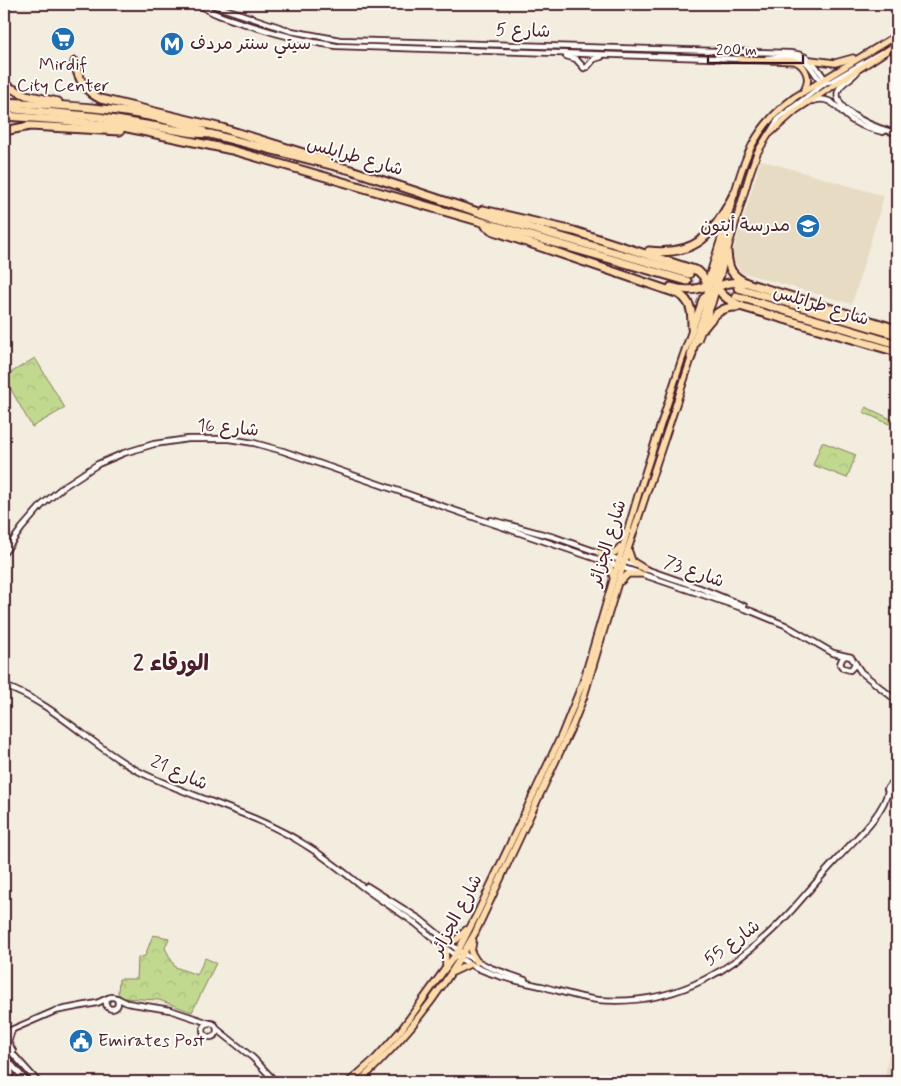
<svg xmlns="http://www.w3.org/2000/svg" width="901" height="1086" font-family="Mynerve,'Playpen Sans Arabic',sans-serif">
<defs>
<pattern id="grass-dots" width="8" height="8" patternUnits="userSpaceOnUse" patternTransform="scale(1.25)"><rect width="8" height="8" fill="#c1d98f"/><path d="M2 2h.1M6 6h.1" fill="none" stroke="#a7ba7c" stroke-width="1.8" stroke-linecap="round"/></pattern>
<pattern id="park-crowns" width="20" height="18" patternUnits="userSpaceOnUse" patternTransform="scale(1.25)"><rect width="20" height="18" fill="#c1d98f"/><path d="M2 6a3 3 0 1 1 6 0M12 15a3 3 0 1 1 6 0" fill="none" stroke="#a7ba7c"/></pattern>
</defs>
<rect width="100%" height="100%" fill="#f3eddf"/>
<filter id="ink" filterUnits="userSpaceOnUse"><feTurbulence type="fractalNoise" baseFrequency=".02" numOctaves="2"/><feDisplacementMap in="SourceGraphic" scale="10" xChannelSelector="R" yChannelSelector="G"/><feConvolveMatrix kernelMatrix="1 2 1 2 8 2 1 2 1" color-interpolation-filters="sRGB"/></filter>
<g filter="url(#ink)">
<!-- built -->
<g fill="#e7dbc3">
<polygon points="761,160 884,196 852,304 740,272 732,255"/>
<polygon points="891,1041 897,1041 897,1082 884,1082"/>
</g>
<!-- grass -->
<polygon fill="url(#grass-dots)" stroke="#867c5d" points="866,407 897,422 897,424 891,420 889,424 863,412"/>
<!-- park -->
<g fill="url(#park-crowns)" stroke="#867c5d">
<polygon points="35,358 65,408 32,427 4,377"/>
<polygon points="822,442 856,455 847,478 813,465"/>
<polygon points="153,935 169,938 165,948 175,967 197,975 205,958 216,963 192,1012 159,1000 123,998 118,993 119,979 137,979 138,958 145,956"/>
</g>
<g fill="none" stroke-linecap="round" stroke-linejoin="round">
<!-- highway-tunnel -->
<g stroke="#d1c4bb" stroke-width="7" stroke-dasharray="7 3.5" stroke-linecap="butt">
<polyline points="687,281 706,286"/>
<polyline points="718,290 736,296"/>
</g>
<!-- minor casing -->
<g stroke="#4a1f2b" stroke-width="8">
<g id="minor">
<path d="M199,4C214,16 234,20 252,26C280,35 307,42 336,46L742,59"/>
<path d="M210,4L291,31L340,40L790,53C805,54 812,60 820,72C823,76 825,78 825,83L779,118L769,134"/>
<polyline points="566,56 576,59 584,68"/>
<path d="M767,58C779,57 793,55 803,60C816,67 816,87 832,81L882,52"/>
<polyline points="587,67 594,59 601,57"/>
<path d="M857,72C852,79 841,82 838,91C832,113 882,130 897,133"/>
<path d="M813,101C832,94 839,112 853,121C862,127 872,129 883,132"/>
<polyline points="491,520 554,537 700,588 744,606"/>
<polyline points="4,553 22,528 42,505 63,487 98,464 124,453 154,444 188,439 229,439 254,443 283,451 485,521 751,611 785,625 833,653 851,657 855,663 853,667 850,670 843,668 840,664 842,659 845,656"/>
<polyline points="855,663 861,672 897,701"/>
<path d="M4,686C54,703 91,746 138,771C193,799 255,812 307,846C322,855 336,866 350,877C370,894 394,908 415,923C430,935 445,949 461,959C486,975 513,980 541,986C560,991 578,998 598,1000C678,1007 740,967 792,910C807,893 822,875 838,858C854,840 883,815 888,791"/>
<polyline points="897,784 891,784 887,789 891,795 897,795"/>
<polyline points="367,886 421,920 463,954 491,968 525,980"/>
<circle cx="112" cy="1003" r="6"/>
<polyline points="117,998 127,1003 170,1010 209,1023"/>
<circle cx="210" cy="1030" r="7"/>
<polyline points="217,1029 253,1058 276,1082"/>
<polyline points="12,1030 8,1042 13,1051"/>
<polyline points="4,1033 55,1011 97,1003 108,998"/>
<polyline points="4,1044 38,1082"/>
<polyline points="4,1056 27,1082"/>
<polyline points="11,1064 11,1075"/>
</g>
</g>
<!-- major casing -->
<g stroke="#4a1f2b" stroke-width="9">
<g id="major">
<path d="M739,59L795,61C807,67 811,79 804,91"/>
<polyline points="811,60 835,63 853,58"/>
<path d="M707,284C713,263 720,243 726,222C743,168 746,133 795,97L897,35"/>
<polyline points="698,340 712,303 749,176 757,153 768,135 796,110 897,44"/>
<polyline points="629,552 632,561 645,569"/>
<path d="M599,553C608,554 614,556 620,547"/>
<polyline points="600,559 610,567 613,577"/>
<polyline points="621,581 628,574 641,574"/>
<polyline points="445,940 456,940 466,930"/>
<polyline points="473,941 471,952 477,962"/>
<polyline points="445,947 446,967"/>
<polyline points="453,972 470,964"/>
<polyline points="349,1082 376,1058 401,1030 458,951 477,914 562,734 583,682 639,492 681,362 703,298"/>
<path d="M359,1082C406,1038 444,989 475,933L573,724L584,696L628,549L693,353"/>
</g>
</g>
<!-- highway casing -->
<g stroke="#4a1f2b" stroke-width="11">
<g id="highway">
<path d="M75,62C78,79 85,92 101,99L222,128L326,160"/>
<polyline points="4,85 26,95 58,102"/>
<path d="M4,102C70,106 141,108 203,131"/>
<polyline points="4,108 98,117 194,133 210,134 351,170 499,219 689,274"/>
<polyline points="4,116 62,120 123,127 232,150 687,281"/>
<polyline points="4,131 30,126 120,131"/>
<path d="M483,210L574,231L698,271C724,292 693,331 691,357"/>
<path d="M726,222V234L714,276C715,293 729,301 743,307L897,352"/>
<path d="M486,226L494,231L679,294C692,302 692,313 692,328"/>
<path d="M649,251C697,256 714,234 734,194"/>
<path d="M727,251C728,268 731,276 747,283L897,329"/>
<path d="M671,287C690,293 707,289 720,275"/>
<polyline points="738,288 897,335"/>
<polyline points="736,296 897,344"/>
<path d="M702,302C712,286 726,281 744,283"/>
<path d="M703,329C713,316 720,306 738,307"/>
</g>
</g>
<!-- minor -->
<use href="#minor" stroke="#fdfcf7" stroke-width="4.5"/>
<!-- major -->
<use href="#major" stroke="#fddcac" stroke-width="5.5"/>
<!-- highway -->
<use href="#highway" stroke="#fddcac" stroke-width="7"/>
</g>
</g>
<!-- icons -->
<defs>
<g id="supermarket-disc" transform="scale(1.25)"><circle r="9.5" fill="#1f6fb2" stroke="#fdfcf7"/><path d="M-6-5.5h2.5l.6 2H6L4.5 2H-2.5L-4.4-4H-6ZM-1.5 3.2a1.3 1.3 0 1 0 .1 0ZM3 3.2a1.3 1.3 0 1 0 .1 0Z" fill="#fff"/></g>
<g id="metro-disc" transform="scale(1.25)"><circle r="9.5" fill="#1f6fb2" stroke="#fdfcf7"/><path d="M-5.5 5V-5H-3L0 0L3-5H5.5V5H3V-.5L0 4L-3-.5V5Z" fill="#fff"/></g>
<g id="school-disc" transform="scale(1.25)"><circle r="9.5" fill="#1f6fb2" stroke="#fdfcf7"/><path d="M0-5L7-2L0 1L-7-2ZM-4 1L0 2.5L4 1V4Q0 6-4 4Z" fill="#fff"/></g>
<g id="civic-disc" transform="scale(1.25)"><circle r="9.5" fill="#1f6fb2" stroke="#fdfcf7"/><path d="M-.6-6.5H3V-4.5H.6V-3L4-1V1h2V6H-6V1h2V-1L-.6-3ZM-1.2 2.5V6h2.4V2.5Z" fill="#fff"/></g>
</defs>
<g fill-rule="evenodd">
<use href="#supermarket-disc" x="63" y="39"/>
<use href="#metro-disc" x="172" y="44"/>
<use href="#school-disc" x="808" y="226"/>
<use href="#civic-disc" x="81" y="1041"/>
</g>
<g text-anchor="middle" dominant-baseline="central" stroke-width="4" stroke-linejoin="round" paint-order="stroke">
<!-- street labels -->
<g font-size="18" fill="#4a1f2b" stroke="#fdfcf7">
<text transform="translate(523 31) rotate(2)">شارع 5</text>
<text transform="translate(355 157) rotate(16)">شارع طرابلس</text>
<text transform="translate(821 306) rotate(17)">شارع طرابلس</text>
<text transform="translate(228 428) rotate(5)">شارع 16</text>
<text transform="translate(608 543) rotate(-73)">شارع الجزائر</text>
<text transform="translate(694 572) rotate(20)">شارع 73</text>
<text transform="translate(179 773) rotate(24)">شارع 21</text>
<text transform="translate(457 915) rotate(-62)">شارع الجزائر</text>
<text transform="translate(732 943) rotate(-36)">شارع 55</text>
</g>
<!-- poi labels -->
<g font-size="18" fill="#4a1f2b" stroke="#fdfcf7" text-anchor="start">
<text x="190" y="44">سيتي سنتر مردف</text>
<text x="63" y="65" text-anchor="middle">Mirdif<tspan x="63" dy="21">City Center</tspan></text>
<text x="790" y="226" text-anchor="end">مدرسة أبتون</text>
<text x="98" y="1041">Emirates Post</text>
</g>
<!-- district labels -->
<g font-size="22" font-weight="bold" fill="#4a1f2b" stroke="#fdfcf7">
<text x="171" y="664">الورقاء 2</text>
</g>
</g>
<!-- margin -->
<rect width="901" height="1086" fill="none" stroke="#fdfcf7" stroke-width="20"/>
<rect x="10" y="10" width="881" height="1066" fill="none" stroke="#4a1f2b" stroke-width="2" filter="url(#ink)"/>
<!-- scale -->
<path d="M708 55v8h95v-8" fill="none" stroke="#4a1f2b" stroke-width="2.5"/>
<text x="716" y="55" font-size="15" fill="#4a1f2b" stroke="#fdfcf7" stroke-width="4" paint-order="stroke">200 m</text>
</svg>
